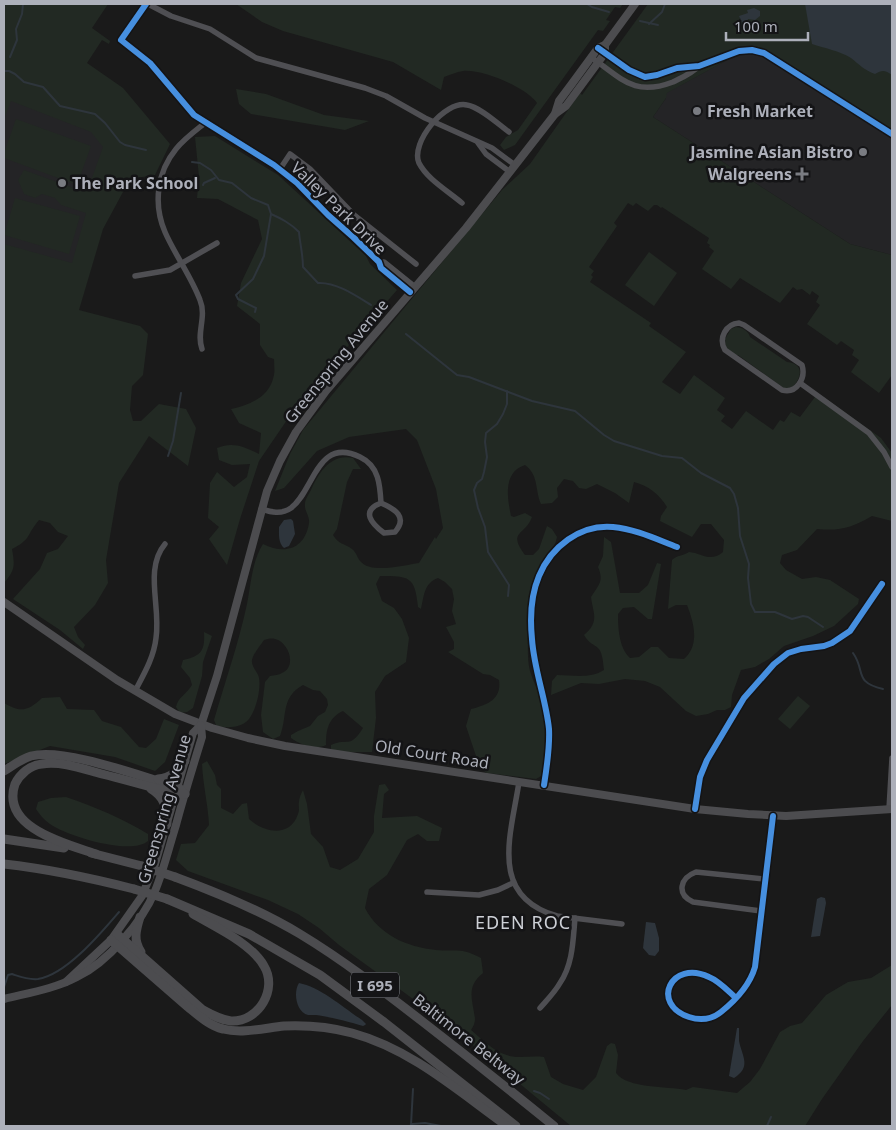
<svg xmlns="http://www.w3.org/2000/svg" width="896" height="1130" font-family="'Noto Sans',sans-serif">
<rect width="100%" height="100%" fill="#1a1a1a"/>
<!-- built -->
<g fill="#242426">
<polygon points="4,39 145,136 98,230 85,276 4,253"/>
<polygon points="746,52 758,53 769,58 892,137 892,255 850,244 653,117 666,98 666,93 740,53"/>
</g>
<!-- green -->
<g fill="#222923">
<path d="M4,4H108L92,28L110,41L109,44L102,40L87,63L123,88L170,144L155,175L130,179L103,229L79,310L140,326L148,334L143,375L132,386L130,410L133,421H141L159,404L186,409L196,428L188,466L149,436L119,483L106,560L108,583L95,605L74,627L78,637L85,645L83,649L60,630L13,599L40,569L47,553L58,549L68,536L58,532L50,523L39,520C26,535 32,539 12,549C15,566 15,570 4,583V244L72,263L86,213L61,205L55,198L42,194L35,198L24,194L18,180L24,170L79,190L88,189L103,147L91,132L11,101L4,119Z"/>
<path d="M236,4H623L620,8L615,7L606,20L610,21L603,31L598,30L515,145L504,150L500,145L506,137L518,130L537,103C526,87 482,69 463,71C456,72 450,75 444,77L441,90L393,62L283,31L262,22Z"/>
<path d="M648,4H892V137L769,58L752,52L740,53L667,93L666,98L653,117L850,244L892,255V375L879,393L851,372L859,360L852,355L854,350L841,341L837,345L807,324L820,305L816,302L819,296L812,291L810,295L802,289L797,290L793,287L780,303L740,278L731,289L702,269L714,251L709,247L710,245L707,243L709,238L662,207L661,208L657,205H654L648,211L636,203L633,206L628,203L614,223L617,226L589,267L594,271L591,275L593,277L590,282L651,323L649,326L686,352L662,382L680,394L694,375L725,398L717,410L725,416L721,421L732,429L746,411L773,430L780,420L784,422L791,412L800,417L818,393L881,438L892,453V521L872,516C851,528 841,531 817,529L797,550L782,555L780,563L786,570L802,579L816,577L830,580L859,599L858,604L834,626L813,636L784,646L769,659L755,667L741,670L732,695L731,707L725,710H717L708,714L696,716L686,711L660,687L645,681L625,679L599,684L581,683L551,695L552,681L557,675C573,675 590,679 604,670C603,663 603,655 599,649C593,643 590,645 584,635C600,621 593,614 591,597C599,585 604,581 598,567L603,556L604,537L611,542L620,593H639L648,585L657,563L661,564L652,619H648L634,607L623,608L618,614C618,628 619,648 630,658L639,657L651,647H658L669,658L684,659C700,645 694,623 687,605H676L668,609L672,560C677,555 683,556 689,552C702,553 710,563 723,552L724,540L711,524H701L692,537L660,521L661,516L667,507C659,494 649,486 634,482L629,503L615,493L597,484L586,489L579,488L573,481L564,479L557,488L558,497L552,503L541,504C535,491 539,475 525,465C503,472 507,497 511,516L514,517L525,513L532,517C525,536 507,531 525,555H533L539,549L547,526L552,529L557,537C555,551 541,560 536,573C528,591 528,613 528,633C528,644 527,660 530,671C533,682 539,692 542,703C548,726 546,752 543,775L536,779L487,773L480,768L466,726L471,709C486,705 502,700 499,680L490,675L483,674L448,652L454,649V642L446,627L456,624L452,611L454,599L452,589L445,582L438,578C424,583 424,596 421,609L418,607C415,576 409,576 380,576L376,584L382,601L394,608L402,619L409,638L406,662L385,676L375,692L376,718L372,752H339L331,749V745C348,737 349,750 363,728L343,711C328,718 326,730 326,745C316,750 300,745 291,738V735L298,731L310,726L318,716L325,712L328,705L327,699L320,691L313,690L303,685C280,698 288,716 280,736L273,739L263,732L261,715L265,682L270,676C274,675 279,675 282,673C297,667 289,642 275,639C272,638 267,639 264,640C260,646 253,654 252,660C251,667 258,672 259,678C261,690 256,710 249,719C242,728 225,729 216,725L214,720C225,682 239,642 247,604C251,584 252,561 263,544C285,555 305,549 309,523C310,516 304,511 305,504C305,499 309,494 311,490C319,472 331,453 353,458L361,469H353L347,482L337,529L333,535C339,545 344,543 352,549C357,553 357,558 361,562C372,574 405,565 419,563L435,537L436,539L443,528L436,489L417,440L406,429L349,437L317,451L284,488L275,491L290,454L303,430L502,190L530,164L580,93L582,95Z"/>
<polygon points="236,89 266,94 324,115 369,121 345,130 251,114 239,104"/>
<polygon points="16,119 91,146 77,185 4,158 4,153"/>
<path d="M215,136L278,175L366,256L370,264L397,290L300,401L259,461L240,519L227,565L209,539L219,527L208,518L210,483L217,472L234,487L247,477L250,464L232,465L219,460L217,448C233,441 245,447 259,454L261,433L239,423L231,409C250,405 270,397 274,375C275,370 274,364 274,359L268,357L260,345V324L237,306L241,283L262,239L258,220L218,199L197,198L199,177L195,137Z"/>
<polygon points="15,198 80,216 69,254 4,235"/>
<polygon points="649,252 677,273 654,306 625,285"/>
<path d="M736,327C741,327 749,331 750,337L787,362C804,364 802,376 793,387L785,389L738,355H735L726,349L725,339L731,329Z"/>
<path d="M204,632L212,636L203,662L202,676L193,708L187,712L180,713L176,707C178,697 187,694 192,685L190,678L181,667L183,660C202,656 205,650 204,632Z"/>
<polygon points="798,696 810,706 790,729 778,719"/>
<path d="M60,697L67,709L94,710L102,721L121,727L139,747L146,748L156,739L164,719L179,725L165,762L155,771L115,757L50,746L4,764V703C21,713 28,711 42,698Z"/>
<path d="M207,761L215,775L217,785L221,789V808L233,814L242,804L247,803L249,819C264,833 290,838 298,814C300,810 298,805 299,802C299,798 301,794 303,790L307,804L311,834L323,847L330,867L340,870L358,859L374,832V816L379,785L385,784L389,790L384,794L382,818L417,816L442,828L439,841H427L418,834L407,840L387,875L369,889L365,908C379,935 407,947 436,950C457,952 460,947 481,958L483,973C465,987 473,1001 475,1019C475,1023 473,1027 471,1030C485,1042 500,1058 520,1057C528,1057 535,1056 544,1057L551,1077L563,1084L583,1090L596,1077L607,1046L611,1043L615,1044L618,1055L616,1073C628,1089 667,1086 686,1090L693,1087L737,1093L750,1082L760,1069L780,1032L790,1026L802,1023L826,995L848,982L871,978L892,965V1005L863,1041L822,1099L805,1126H571L446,1023L339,945L319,928L298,914L268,900L188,871L176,860L181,844L195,843L209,825C208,805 203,785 202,764Z"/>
<path d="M66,797C95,807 122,818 148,834V841C131,856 67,836 50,824C44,820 40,815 36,809L38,802L51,798Z"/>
</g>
<!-- water -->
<g fill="#2e353c">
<path d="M805,4H892V75C885,70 882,70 875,74C864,70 860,65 851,58C840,51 824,48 812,44Z"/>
<polygon points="754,8 760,11 760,16 755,20 748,19 747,22 750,28 748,30 745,30 739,16 748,13 747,10"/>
<path d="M291,519L293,521L295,534L289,546L284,548C278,543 279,534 279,527L284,520Z"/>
<polygon points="821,897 825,898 826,903 820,936 811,937 817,899"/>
<polygon points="646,922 655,923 659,938 659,951 655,956 649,955 643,948"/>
<path d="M299,983C320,987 344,1008 362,1020L366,1024L365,1025L363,1026C350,1022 330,1017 316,1015C313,1015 310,1015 308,1015C296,1012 293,992 299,983Z"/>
<path d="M737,1028H739C739,1032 739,1037 739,1041C742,1056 752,1067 734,1078L729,1076Z"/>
</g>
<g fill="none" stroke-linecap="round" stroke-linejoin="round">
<!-- stream -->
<g stroke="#2e353c" stroke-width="2">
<polyline points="587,4 592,7 609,12"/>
<polyline points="640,21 658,25"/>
<polyline points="649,24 662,12 665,4"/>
<polyline points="10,57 17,40 16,29 22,14 23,4"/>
<polyline points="4,71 9,71 15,74 24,82 43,87 60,106 95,114 105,123 120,142 125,145 146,150"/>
<path d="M192,162L200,163L211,170L219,180L232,183L251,198L268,205L271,214C282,219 290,223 299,232C300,244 303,255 303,267L318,283C336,282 355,295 371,305"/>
<polyline points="203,185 204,183 215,178"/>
<polyline points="255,312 256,308 238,299 236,295 253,279 264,256 271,214"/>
<polyline points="406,334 457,375 469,377 532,401 575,411 604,435 614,441 662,456 682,458 701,473 730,488 734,494 738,508 740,536 749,564 748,578 751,604 755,612 775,612 792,619 803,616 808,617 823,627"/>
<polyline points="507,391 507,404 503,414 497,424 486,433 485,442 487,457 484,472 482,479 477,483 474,490 478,508 485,527 488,552 509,585 508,596"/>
<polyline points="168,456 173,441 181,393"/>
<path d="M853,653C866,671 853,682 883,689"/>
<path d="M4,987L8,975L12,974C21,977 28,980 38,979C66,975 101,933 119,912"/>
<polyline points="534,1091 540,1093 549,1099"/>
<polyline points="411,1125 413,1089"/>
<polyline points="410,1126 412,1124 425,1123 441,1126"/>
<polyline points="767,1126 771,1117"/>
</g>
<!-- minor -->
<g stroke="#4f4f53" stroke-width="5.5">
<polyline points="146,4 121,40 150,63 194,115 274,165 297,183 328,215 353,237 379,262 381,268 410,292"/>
<polyline points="148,4 171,16 210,29 256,58 365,88 386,96 425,118 492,148 515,165"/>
<polyline points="603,51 629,70 645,77 657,75 677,68 699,66 739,51 752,50 764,53 892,134"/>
<path d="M595,60C624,81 636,96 673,82C683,77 691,74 699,66"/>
<polyline points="478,143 486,154 510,172"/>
<polyline points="280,169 290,154 310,169 354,215 416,264"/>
<path d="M462,203C448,191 427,179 419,163C410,143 445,100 467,105C480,107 498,124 509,132"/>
<polyline points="353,237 364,224"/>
<polyline points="379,262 384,262 415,287"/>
<polyline points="135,276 170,270 217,243"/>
<path d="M739,323L744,325L802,365C806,378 797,394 782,390L725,350C718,338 726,324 739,323Z"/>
<path d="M202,349C196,333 207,317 200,300C191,276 175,255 165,232C153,204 157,172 176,149C184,139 195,131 205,123"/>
<polyline points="800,383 869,433 884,452 892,467"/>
<path d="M261,509C271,512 281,515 291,508C314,491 317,436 360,457C379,466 380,485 381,503C360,511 372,524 384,533L395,532C408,517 395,509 381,503"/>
<path d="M135,691C144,674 154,657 156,638C161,607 144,569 165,544"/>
<path d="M519,782C511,835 488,896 557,916L622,924"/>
<path d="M544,785C547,766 550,748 549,729C546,699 534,670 532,639C530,619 531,595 539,576C551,547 580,524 613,527C635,529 656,539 677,547"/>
<polyline points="695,809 700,777 707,760 744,698 774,664 788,653 801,649 824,646 832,643 850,631 882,584"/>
<polyline points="889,809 892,758"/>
<polyline points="427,892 479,895 498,890 513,883"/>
<path d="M761,911L693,902C676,894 680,878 696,872L765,879"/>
<path d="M736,998C727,990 719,981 709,977C671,959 650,1004 689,1017C701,1021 712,1019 721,1012C736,1000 750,984 755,967L773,816"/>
<path d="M540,1008C547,1000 555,992 560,983C573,964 573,940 575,918"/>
</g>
<!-- major -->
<g stroke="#4c4c4f" stroke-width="8">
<polyline points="555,114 559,101 571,85 598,48 605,45 635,4"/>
<polyline points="4,602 117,680 175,714 212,728 248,738 285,746 695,809 748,814 786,816 892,809"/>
<polyline points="66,982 111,940 142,896 155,864 193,733 201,725 217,676 267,491 280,461 296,432 326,391 466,228 555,114 566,106 605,53 605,45"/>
<path d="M4,999C28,993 54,989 77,977C108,962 142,922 155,891C164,869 169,847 176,825C184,795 193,766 202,737L201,725"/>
</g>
<!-- highway -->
<g stroke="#4c4c4f" stroke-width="9">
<path d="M4,771C12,766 21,759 31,756C64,748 134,774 168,784L178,787L185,794"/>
<path d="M158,779C171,778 178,771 185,761"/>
<path d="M151,789C166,798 166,808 167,824"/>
<polyline points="4,839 64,848"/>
<polyline points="91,853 142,866"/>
<path d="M96,854C67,844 0,828 15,784C20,774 30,765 42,764C62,761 83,769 102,774C126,780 151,787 176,794H185"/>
<path d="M4,864C48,869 91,878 134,889"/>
<path d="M175,877C218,893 260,910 300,934C343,960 383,991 423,1022C467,1056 511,1091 554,1126"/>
<polyline points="167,899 249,934 320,975 384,1022 516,1126"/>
<path d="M140,917C136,930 133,940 141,952"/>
<path d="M117,934L203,1010C212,1015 221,1020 231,1021C259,1022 278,989 264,966C251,943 215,927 193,914"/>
<path d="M111,940L188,1007C199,1016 210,1026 223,1029C242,1034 265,1028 284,1026C307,1025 330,1027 352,1033C411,1049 458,1091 507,1126"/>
</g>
<!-- highway-bridge -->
<g stroke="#4c4c4f" stroke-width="9">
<polyline points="142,866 175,877"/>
<polyline points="134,889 167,899"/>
</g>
<!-- cycleway casing -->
<g stroke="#141416" stroke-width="9">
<g id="cycleway">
<polyline points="146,4 121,40 150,63 194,115 274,165 297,183 328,215 353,237 379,262 381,268 410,292"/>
<polyline points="598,48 629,70 645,77 657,75 677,68 699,66 739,51 752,50 764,53 892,134"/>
<path d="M544,785C547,766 550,748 549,729C546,699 534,670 532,639C530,619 531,595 539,576C551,547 580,524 613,527C635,529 656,539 677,547"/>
<polyline points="695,809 700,777 707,760 744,698 774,664 788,653 801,649 824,646 832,643 850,631 882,584"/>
<path d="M736,998C727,990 719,981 709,977C671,959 650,1004 689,1017C701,1021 712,1019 721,1012C736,1000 750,984 755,967L773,816"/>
</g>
</g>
<!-- cycleway -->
<use href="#cycleway" stroke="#468fdf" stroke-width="6"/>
</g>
<!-- markers -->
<g fill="#7a7c82" stroke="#141416" stroke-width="2">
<circle cx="697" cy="111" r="5"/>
<circle cx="863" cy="152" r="5"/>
<path d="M799.5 166.5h5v5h5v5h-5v5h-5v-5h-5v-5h5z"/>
<circle cx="62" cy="183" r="5"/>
</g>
<g text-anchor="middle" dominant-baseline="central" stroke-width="5" stroke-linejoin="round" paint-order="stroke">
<!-- shield labels -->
<rect fill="#141416" stroke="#7f8189" stroke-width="1" x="351" y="972.5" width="48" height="25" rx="4"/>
<g font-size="15" font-weight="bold" fill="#adb0ba">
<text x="375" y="985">I 695</text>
</g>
<!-- poi labels -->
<g font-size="16" font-weight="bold" fill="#adb0ba" stroke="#141416" text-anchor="start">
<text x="707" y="111">Fresh Market</text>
<text x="853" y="152" text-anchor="end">Jasmine Asian Bistro</text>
<text x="792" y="174" text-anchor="end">Walgreens</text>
<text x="72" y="183">The Park School</text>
</g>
<!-- street labels -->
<g font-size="16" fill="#adb0ba" stroke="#141416">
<text transform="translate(339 208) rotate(44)">Valley Park Drive</text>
<text transform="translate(336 361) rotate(-51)">Greenspring Avenue</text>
<text transform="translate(432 754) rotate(9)">Old Court Road</text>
<text transform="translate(164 809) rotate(-74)">Greenspring Avenue</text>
<text transform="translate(469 1039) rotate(38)">Baltimore Beltway</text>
</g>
<!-- neighbourhood labels -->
<g font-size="18" letter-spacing="1" fill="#cdd0d6" stroke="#141416">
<text x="523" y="922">EDEN ROC</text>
</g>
</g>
<!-- border -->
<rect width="896" height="1130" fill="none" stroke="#adb0ba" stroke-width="10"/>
<!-- scale -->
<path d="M726 32v8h82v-8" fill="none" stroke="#adb0ba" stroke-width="2.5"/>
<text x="734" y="32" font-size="15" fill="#adb0ba" stroke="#141416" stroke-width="4" paint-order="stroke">100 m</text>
</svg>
